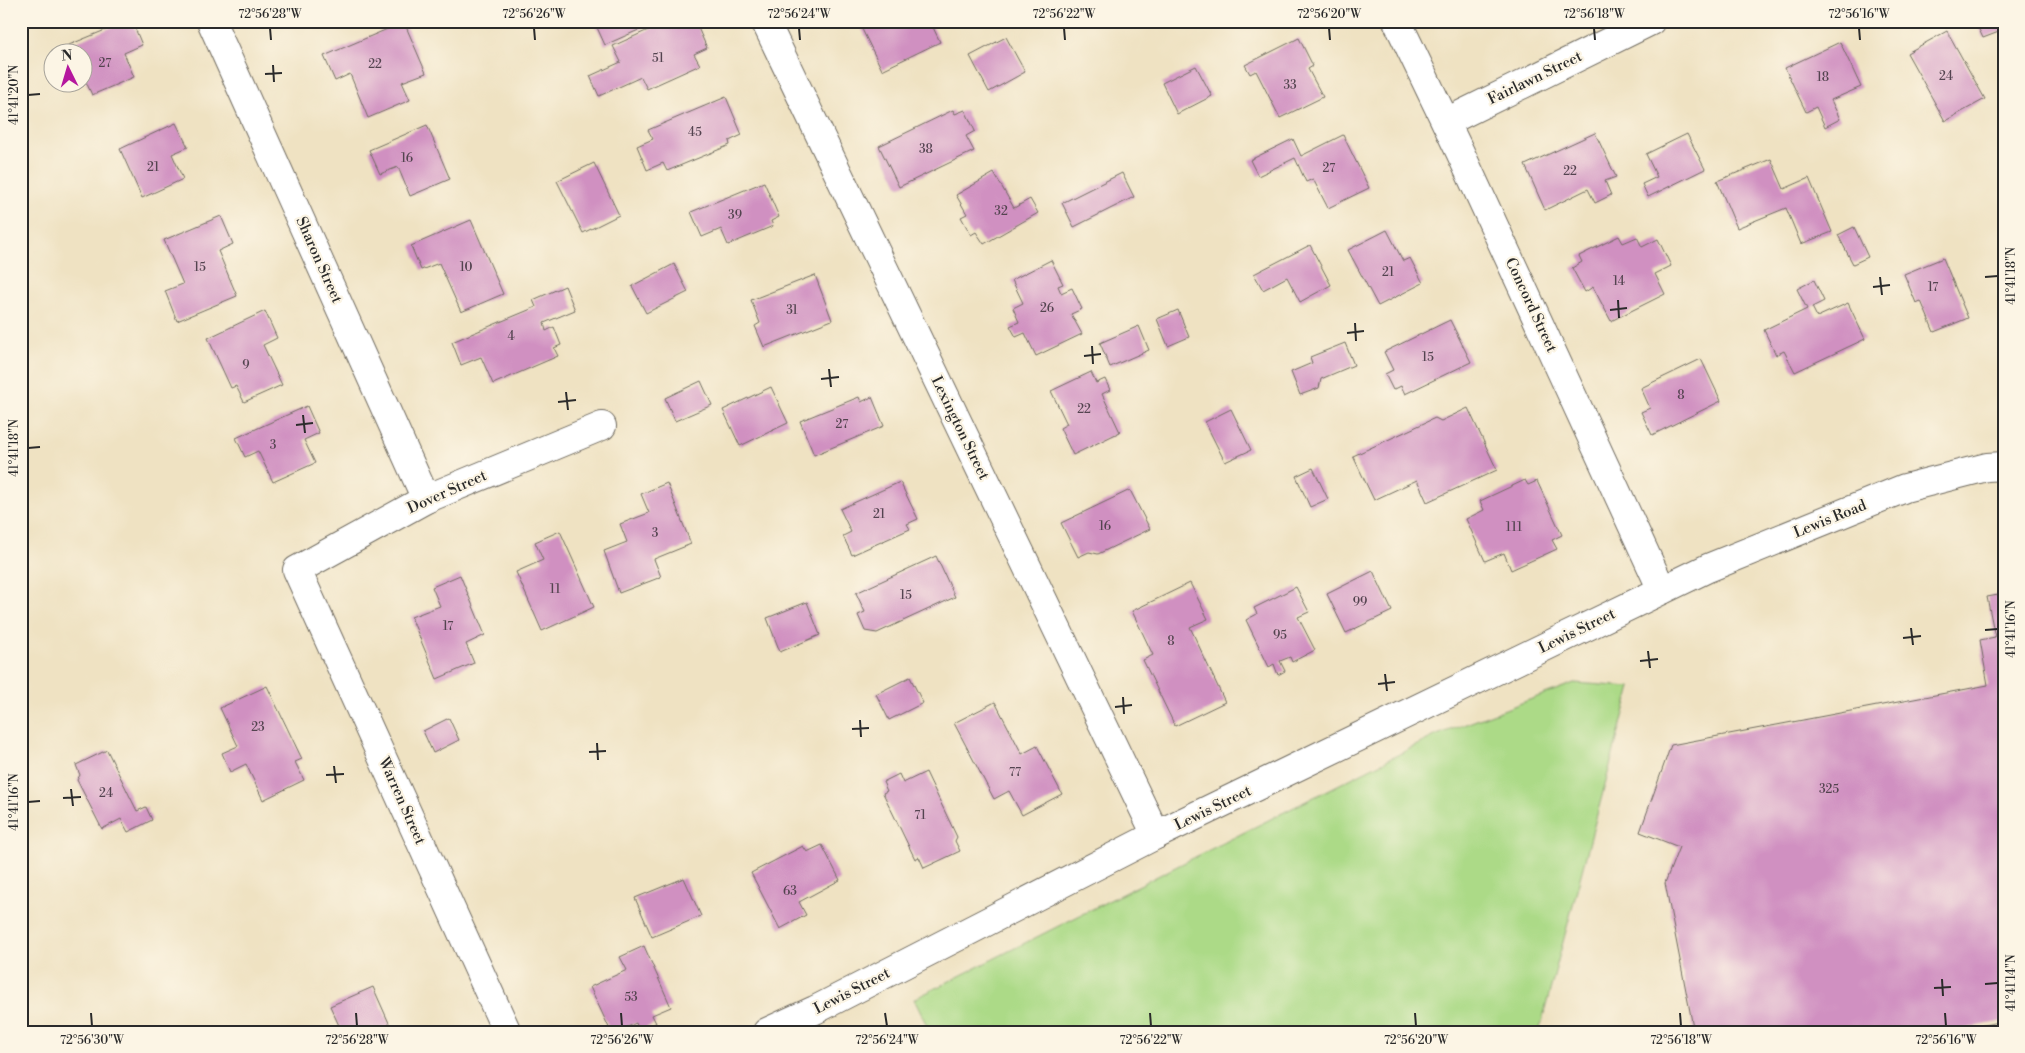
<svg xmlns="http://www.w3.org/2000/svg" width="2025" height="1053" font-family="'Libre Bodoni',serif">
<rect width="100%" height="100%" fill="#fcf5e5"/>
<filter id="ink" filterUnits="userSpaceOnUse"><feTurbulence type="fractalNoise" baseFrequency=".02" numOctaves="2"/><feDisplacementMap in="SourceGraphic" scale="10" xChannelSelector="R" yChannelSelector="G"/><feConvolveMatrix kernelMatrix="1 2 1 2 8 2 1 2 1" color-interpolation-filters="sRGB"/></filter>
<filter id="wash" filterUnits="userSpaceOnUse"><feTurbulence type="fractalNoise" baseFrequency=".0096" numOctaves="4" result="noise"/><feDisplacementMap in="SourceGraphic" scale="20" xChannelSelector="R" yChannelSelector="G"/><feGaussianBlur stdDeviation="1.12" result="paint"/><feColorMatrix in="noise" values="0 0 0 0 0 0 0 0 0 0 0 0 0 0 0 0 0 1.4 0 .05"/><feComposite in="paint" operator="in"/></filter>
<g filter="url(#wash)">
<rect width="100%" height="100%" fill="#efe2c2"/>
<!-- green -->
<polygon fill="#acda87" stroke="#6c8259" points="1574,683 1631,687 1539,1032 930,1032 914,999 1437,735"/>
<g id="blocks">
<!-- building -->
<g fill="#d090c1">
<polygon points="127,21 132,21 142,45 124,53 134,77 92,95 82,73 82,52 52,52"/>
<polygon points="594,21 640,21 643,28 605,45"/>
<polygon points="668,21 695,21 707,48 694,54 700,65 647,89 641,77 599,96 590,76 621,62 613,46"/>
<polygon points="862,21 930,21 940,42 882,70 859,23"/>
<polygon points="1234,21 1250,21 1238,28"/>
<polygon points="1975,21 2004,21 2004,30 1983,38"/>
<polygon points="404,22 426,73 402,82 410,100 368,118 350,74 335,81 324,56"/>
<polygon points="1947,31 1985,99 1945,121 1907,53"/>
<polygon points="1006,37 1025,72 989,92 970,56"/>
<polygon points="1299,38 1313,66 1308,69 1323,97 1280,118 1256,71 1250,74 1245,65"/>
<polygon points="1840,42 1861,87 1831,100 1840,119 1825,127 1816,107 1806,112 1785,68"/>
<polygon points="1196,66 1212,96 1177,114 1162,83"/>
<polygon points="726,97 742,135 729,141 730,145 667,171 663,163 647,170 637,146 653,139 648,130"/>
<polygon points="953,110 955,114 965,110 975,131 966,136 974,151 899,187 879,146"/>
<polygon points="176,123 188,147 172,154 183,179 142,198 120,149"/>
<polygon points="427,125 450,179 410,196 398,167 380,174 369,150"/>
<polygon points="1595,133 1616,177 1605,181 1611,195 1595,203 1588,189 1545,210 1525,165"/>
<polygon points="1687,134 1705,169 1648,197 1642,184 1657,177 1646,154"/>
<polygon points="1343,135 1369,188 1328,208 1313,179 1306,182 1295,158 1258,176 1250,160 1293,139 1301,156"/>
<polygon points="1771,159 1784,189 1809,178 1832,232 1801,244 1786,208 1737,228 1717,181"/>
<polygon points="594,163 619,215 583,233 557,181"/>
<polygon points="994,173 1014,208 1030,199 1038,213 984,244 976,232 971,235 961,217 967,214 956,195"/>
<polygon points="1122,173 1134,197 1074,227 1062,203"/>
<polygon points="764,182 779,217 771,221 773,226 728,245 721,229 702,237 691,212"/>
<polygon points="221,216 233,244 218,251 237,296 177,321 165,291 183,284 164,240"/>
<polygon points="471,220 503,294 461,312 439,263 421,270 411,246"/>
<polygon points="1854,227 1868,257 1853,264 1838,235"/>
<polygon points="1387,230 1403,261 1410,258 1423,283 1378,306 1348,250"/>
<polygon points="1619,236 1623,243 1637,237 1642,247 1658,239 1671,266 1655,274 1665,294 1611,321 1593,287 1585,292 1572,268 1582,262 1579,256"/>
<polygon points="1310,245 1331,285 1300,302 1287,277 1263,290 1254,274"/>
<polygon points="1943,258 1968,318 1934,332 1921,301 1916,303 1904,274"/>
<polygon points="1051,260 1063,284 1058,286 1061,293 1072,288 1082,309 1071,314 1082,334 1036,356 1025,333 1016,337 1010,326 1019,322 1013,308 1023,303 1012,280"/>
<polygon points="674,264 688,292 646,313 632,286"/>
<polygon points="815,275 832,320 764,347 755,326 760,323 751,300"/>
<polygon points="1814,280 1824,301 1812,307 1817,317 1848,303 1865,339 1795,372 1784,351 1776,355 1764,330 1807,309 1797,289"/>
<polygon points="565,286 575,310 544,323 546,331 554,327 561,345 554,348 558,356 493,384 481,357 461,365 452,342 536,307 533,300"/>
<polygon points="1178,310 1189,337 1168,346 1157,319"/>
<polygon points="265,311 277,338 263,345 282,385 244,402 236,386 231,388 208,338"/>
<polygon points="1450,320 1471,362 1405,394 1401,386 1393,390 1385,374 1393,370 1384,352"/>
<polygon points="1139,326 1149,350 1110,367 1100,343"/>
<polygon points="1345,343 1354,365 1321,379 1319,388 1300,395 1291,372 1312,363 1310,357"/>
<polygon points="1701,359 1721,401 1652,435 1641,412 1650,408 1641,388"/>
<polygon points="1091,372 1096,383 1105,379 1110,390 1102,394 1120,432 1073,455 1060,428 1067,424 1051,391"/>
<polygon points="701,381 712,405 675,421 665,398"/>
<polygon points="771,387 788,423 740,446 723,410"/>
<polygon points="859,397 861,402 872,397 884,426 814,455 800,421"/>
<polygon points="307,406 319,433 304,440 315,463 273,482 258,451 245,457 236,438"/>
<polygon points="1468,408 1497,470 1427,502 1417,480 1374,500 1353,456 1435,418 1441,421"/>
<polygon points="1231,409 1251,450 1225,462 1205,422"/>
<polygon points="1313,468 1328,499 1310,507 1296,476"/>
<polygon points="1525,480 1528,485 1537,481 1562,535 1552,540 1557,549 1511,570 1504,553 1485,561 1466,519 1484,510 1480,501"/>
<polygon points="900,482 918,519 907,524 910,529 852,555 843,536 851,532 840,509"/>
<polygon points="667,483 691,544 654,559 661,577 619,593 604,551 627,542 620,524 649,513 641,494"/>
<polygon points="1130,490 1150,529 1098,554 1089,552 1078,557 1061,523"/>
<polygon points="560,531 594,607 542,631 516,572 543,560 535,542"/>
<polygon points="936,556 955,597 877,633 865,631 858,615 865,612 856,593"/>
<polygon points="1373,571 1392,611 1346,633 1327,594"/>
<polygon points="460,575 485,635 466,644 474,663 437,679 411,617 440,606 432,587"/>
<polygon points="1190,583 1208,619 1190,627 1225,702 1175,726 1143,660 1153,655 1132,611"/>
<polygon points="1296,587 1309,612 1298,617 1315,650 1292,662 1290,657 1280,661 1285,671 1278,675 1274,664 1269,667 1246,620 1257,614 1254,608"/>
<polygon points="2004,594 2004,1021 1948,1032 1694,1032 1665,883 1679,847 1640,832 1671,745 1988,685 1980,640 1995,637 1987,597"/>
<polygon points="807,602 820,635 780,652 767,618"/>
<polygon points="910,677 923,703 889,720 876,694"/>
<polygon points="267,686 302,759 295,762 304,780 263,800 246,764 230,772 222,753 238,746 220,708"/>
<polygon points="995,702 1022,754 1037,746 1062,794 1022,815 1009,791 994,799 954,723"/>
<polygon points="449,718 459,740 433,753 423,731"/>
<polygon points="107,750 137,811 146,807 152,820 128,832 121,819 102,829 77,780 80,775 76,765"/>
<polygon points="926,772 957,837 955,841 960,851 924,868 919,857 915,859 883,793 887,791 883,782 899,774 903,783"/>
<polygon points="822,845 840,880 799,902 806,915 780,929 751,873 803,846 807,852"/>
<polygon points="684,878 701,916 652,937 635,898"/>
<polygon points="644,946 671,1007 652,1015 656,1023 639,1031 636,1023 617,1032 611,1032 590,987 627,970 620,957"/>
<polygon points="373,987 393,1032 342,1032 330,1006"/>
</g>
</g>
</g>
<g filter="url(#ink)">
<use href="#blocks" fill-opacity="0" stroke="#706b60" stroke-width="1"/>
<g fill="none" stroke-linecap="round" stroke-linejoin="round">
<!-- minor casing -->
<g stroke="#706b60" stroke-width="30">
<g id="minor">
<polyline points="211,21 426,499"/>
<polyline points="765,21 1156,835"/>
<polyline points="1397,21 1460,152 1662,590"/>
<polyline points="1446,122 1651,21"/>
<polyline points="507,1032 297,570 426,499 602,426"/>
<polyline points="767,1032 815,1010 1156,835 1708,568 1905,488 1987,467 2004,466"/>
</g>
</g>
<!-- minor -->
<use href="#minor" stroke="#fff" stroke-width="28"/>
</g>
</g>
<!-- ticks -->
<path fill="none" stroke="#2b2b2b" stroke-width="2" d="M270,28L271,40M534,28L535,40M799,28L800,40M1064,28L1065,40M1329,28L1330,40M1594,28L1595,40M1859,28L1860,40M273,65L274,82M265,74L282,73M28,95L40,94M1880,277L1882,295M1985,277L1998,276M1873,287L1890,285M1618,300L1619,318M1610,310L1627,308M1355,323L1356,341M1347,333L1364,331M1092,346L1093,364M1084,356L1101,354M829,369L831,387M821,379L839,377M566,392L568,410M558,402L576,400M303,415L305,433M296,425L313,423M28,448L40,447M1911,628L1913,645M1985,630L1998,629M1903,638L1921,636M1648,651L1650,668M1640,661L1658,659M1385,674L1387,691M1378,684L1395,682M1123,697L1124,714M1115,707L1132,705M860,720L861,737M852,729L869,728M597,743L598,760M589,752L606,751M334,766L336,783M326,775L344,774M71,789L73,806M63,798L81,797M28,802L40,801M1942,979L1943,996M1985,984L1998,983M1934,988L1951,987M91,1013L92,1026M356,1013L357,1026M621,1013L622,1026M885,1013L887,1026M1150,1013L1151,1026M1415,1013L1416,1026M1680,1013L1681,1026M1945,1013L1946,1026"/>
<g text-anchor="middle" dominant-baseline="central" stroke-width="4.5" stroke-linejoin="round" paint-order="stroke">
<!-- number labels -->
<g font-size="12" fill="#544450">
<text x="658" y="58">51</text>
<text x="105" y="63">27</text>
<text x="375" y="64">22</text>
<text x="1946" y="76">24</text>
<text x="1823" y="77">18</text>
<text x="1290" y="85">33</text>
<text x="695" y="132">45</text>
<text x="926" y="149">38</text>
<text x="407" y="158">16</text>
<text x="153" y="167">21</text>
<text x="1329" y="168">27</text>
<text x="1570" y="171">22</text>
<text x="1001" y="211">32</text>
<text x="735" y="215">39</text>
<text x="200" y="267">15</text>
<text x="466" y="267">10</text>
<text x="1388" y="272">21</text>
<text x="1619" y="281">14</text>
<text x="1933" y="287">17</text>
<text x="1047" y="308">26</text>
<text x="792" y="310">31</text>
<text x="511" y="336">4</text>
<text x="1428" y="357">15</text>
<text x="246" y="365">9</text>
<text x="1681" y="395">8</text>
<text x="1084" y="409">22</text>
<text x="842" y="424">27</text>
<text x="273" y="445">3</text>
<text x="879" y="514">21</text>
<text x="1105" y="526">16</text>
<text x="1514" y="527">111</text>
<text x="655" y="533">3</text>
<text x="555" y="589">11</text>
<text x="906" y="595">15</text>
<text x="1360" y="602">99</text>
<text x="448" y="626">17</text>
<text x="1280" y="635">95</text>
<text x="1171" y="641">8</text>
<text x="258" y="727">23</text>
<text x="1015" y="772">77</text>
<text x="1829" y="789">325</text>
<text x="106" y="793">24</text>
<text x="920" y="815">71</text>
<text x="790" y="891">63</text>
<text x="631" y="997">53</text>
</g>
<!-- street labels -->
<g font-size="15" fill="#2b2b2b" stroke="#fcf5e5">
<text transform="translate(1535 78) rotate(-26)">Fairlawn Street</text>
<text transform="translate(319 260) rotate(66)">Sharon Street</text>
<text transform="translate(1531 305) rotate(65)">Concord Street</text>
<text transform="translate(960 428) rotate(64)">Lexington Street</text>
<text transform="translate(447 492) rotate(-24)">Dover Street</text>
<text transform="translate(1830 519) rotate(-22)">Lewis Road</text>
<text transform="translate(1577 631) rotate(-26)">Lewis Street</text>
<text transform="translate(402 801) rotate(66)">Warren Street</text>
<text transform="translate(1213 808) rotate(-26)">Lewis Street</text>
<text transform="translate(852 991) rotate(-27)">Lewis Street</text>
</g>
</g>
<!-- margin -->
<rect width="2025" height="1053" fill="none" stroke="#fcf5e5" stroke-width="55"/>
<!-- north arrow -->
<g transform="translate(68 68) rotate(355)"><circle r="24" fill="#fcf5e5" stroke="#a8a49b"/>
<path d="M0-4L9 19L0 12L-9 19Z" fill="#b5179e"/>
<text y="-8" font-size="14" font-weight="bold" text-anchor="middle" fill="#2b2b2b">N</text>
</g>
<rect x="28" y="28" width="1970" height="998" fill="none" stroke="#2b2b2b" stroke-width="2"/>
<g font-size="12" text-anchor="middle" fill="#2b2b2b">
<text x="270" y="18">72°56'28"W</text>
<text x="534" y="18">72°56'26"W</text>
<text x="799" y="18">72°56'24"W</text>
<text x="1064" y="18">72°56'22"W</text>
<text x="1329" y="18">72°56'20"W</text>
<text x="1594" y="18">72°56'18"W</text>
<text x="1859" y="18">72°56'16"W</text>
<text transform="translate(14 95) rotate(-90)" y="4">41°41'20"N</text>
<text transform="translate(2011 276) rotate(-90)" y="4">41°41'18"N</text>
<text transform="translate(14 448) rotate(-90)" y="4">41°41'18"N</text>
<text transform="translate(2011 629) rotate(-90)" y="4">41°41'16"N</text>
<text transform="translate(14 802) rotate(-90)" y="4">41°41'16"N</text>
<text transform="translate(2011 983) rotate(-90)" y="4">41°41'14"N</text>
<text x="92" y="1044">72°56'30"W</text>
<text x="357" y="1044">72°56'28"W</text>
<text x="622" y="1044">72°56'26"W</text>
<text x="887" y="1044">72°56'24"W</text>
<text x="1151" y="1044">72°56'22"W</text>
<text x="1416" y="1044">72°56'20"W</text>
<text x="1681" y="1044">72°56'18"W</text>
<text x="1946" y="1044">72°56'16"W</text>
</g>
</svg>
